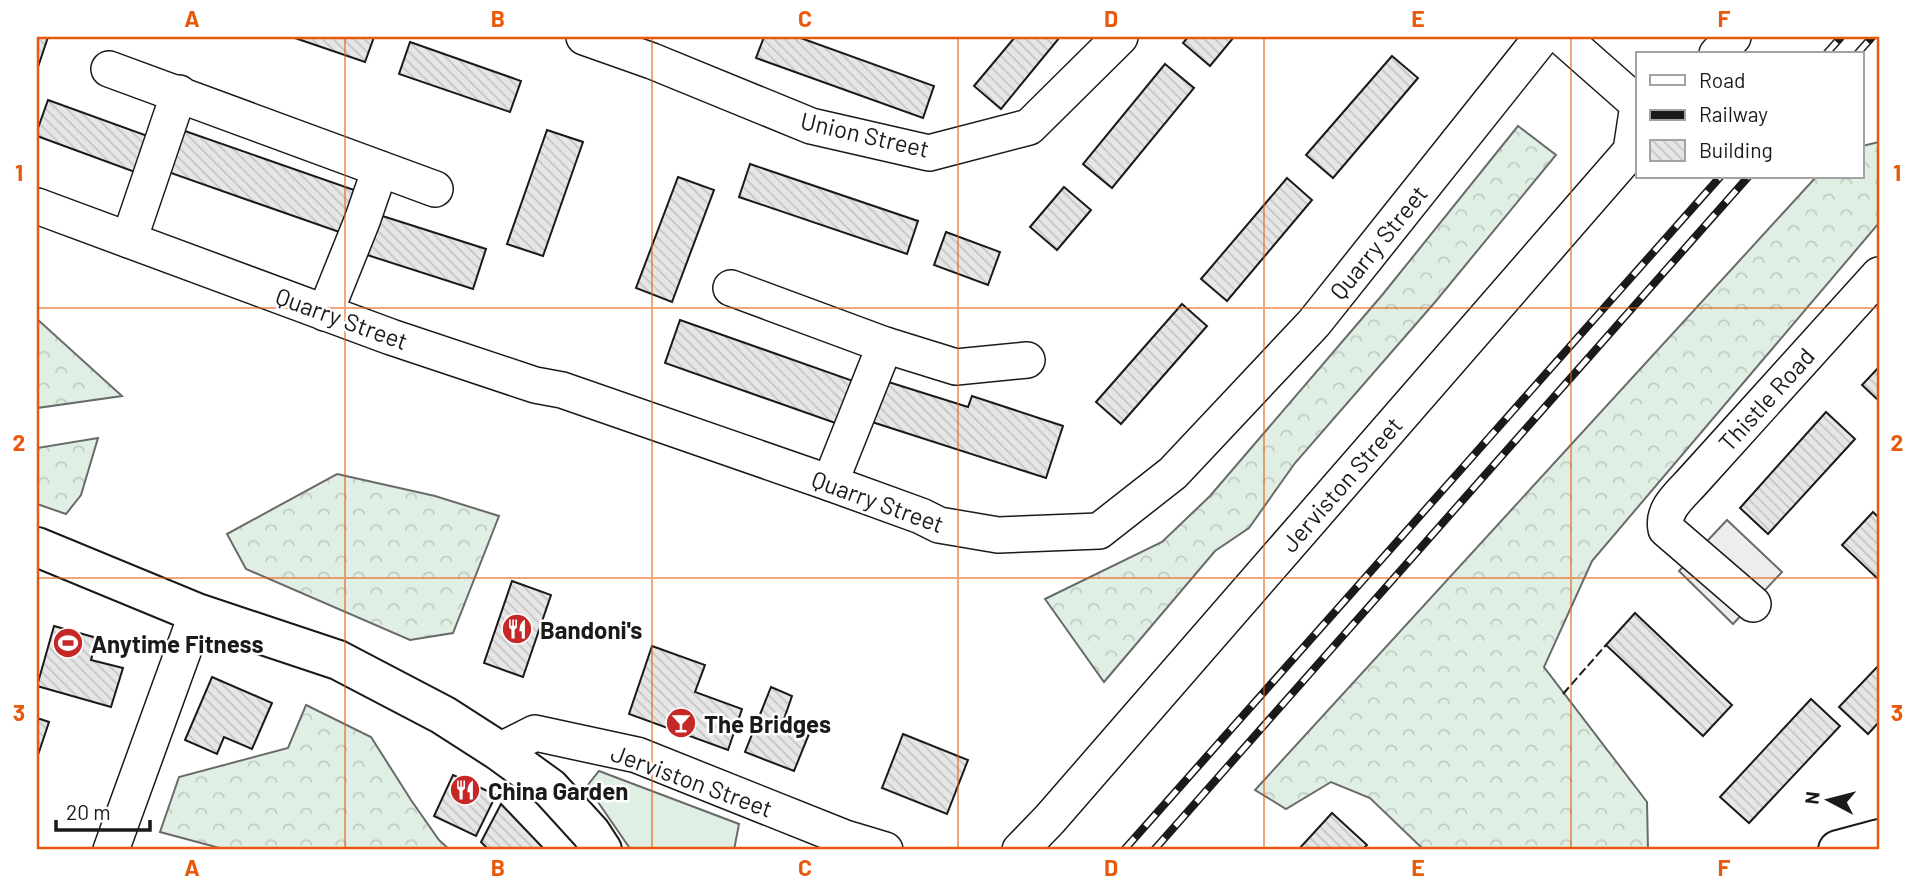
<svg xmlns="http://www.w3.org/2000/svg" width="1916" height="887" font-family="Barlow,sans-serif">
<defs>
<pattern id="forest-crowns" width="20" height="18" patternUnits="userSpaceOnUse" patternTransform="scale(1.75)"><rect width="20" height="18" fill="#e0efe3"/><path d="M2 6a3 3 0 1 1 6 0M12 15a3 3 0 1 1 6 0" fill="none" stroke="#c0ccc2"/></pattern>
<pattern id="building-back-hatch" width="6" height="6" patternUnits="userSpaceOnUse" patternTransform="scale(1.75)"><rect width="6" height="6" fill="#e6e6e6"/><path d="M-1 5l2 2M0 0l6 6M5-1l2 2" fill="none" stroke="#c5c5c5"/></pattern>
</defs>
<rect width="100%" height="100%" fill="#fff"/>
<!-- grass -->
<polygon fill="#e0efe3" stroke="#6a6a6a" stroke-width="2" points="599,771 739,824 734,850 631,850 587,786"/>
<!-- forest -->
<g fill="url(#forest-crowns)" stroke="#6a6a6a" stroke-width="2">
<polygon points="1518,126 1556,155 1436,301 1295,463 1249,528 1215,551 1104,682 1045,599 1162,542 1210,496 1383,294"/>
<polygon points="1879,142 1879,223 1592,561 1544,667 1647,802 1648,850 1424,850 1370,798 1331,782 1286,809 1255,790 1816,177 1862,177 1862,146"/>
<polygon points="37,319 122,396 37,408"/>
<polygon points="98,438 81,495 66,514 37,504 37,448"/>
<polygon points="337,474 435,496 499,516 453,633 410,640 246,569 227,534"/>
<polygon points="306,705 371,737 411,800 439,840 450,850 227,850 160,832 179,777 288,748"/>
</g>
<!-- parking -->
<polygon fill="#ededed" stroke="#6a6a6a" stroke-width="2" points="1727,520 1782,572 1733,624 1679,571"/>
<!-- building -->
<g fill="url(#building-back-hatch)" stroke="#1a1a1a" stroke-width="2">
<polygon points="37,37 48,37 37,70"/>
<polygon points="292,37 374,37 365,62"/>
<polygon points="764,37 798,37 934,86 923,118 756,58"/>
<polygon points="1015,37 1060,37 1001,109 974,86"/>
<polygon points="1188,37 1234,37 1210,66 1183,43"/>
<polygon points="410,42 521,81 510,112 399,74"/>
<polygon points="1392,56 1418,78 1333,178 1306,155"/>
<polygon points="1165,64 1194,88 1112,188 1083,164"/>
<polygon points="48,100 156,139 143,175 37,136 37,131"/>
<polygon points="182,130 360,192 345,234 168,172"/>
<polygon points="547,130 583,142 543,256 507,244"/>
<polygon points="750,164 918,221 907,254 739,197"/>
<polygon points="678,177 714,190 672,302 636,288"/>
<polygon points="1287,178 1312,200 1227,301 1201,279"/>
<polygon points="1064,187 1091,210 1057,250 1030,227"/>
<polygon points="373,213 486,249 473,289 361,253"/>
<polygon points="946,232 1000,252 988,285 934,265"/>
<polygon points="1182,304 1207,326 1121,424 1096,402"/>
<polygon points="680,320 856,382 841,425 665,363"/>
<polygon points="1879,367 1879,401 1862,385"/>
<polygon points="882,380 968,407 972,396 1063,426 1046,478 869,421"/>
<polygon points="1826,412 1855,439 1768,534 1740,508"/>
<polygon points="1873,512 1879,518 1879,580 1842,545"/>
<polygon points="512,581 551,595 523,677 484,663"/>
<polygon points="1635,613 1732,705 1703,736 1606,645"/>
<polygon points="54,626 97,638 91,660 123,668 111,707 37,686"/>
<polygon points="652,646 705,665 695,692 742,709 728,750 629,714"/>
<polygon points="1879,665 1879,722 1868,734 1839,707"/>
<polygon points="212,677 272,703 252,749 224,737 217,754 185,740"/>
<polygon points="771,687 792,696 784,719 811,729 794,771 745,752"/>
<polygon points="1811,699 1840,726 1749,823 1720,797"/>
<polygon points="37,718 49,722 37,758"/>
<polygon points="903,734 968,760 947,814 882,788"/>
<polygon points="453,775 496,795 476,836 434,816"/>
<polygon points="501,804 545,850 489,850 481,842"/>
<polygon points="1332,813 1367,845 1362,850 1298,850"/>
</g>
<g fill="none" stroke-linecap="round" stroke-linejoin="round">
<!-- minor casing -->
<g stroke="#1a1a1a" stroke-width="38">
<g id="minor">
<polyline points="584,37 652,61 811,126 929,153 1029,127 1120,37"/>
<polyline points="1562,37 1638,104"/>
<polyline points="1717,54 1733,37"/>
<polyline points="109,69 435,189"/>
<polyline points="37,206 391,337 535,385 562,390 830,483 921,516 939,525 998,535 1099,531 1173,473 1314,323 1542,37"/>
<polyline points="129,240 179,93"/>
<polyline points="731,288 885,345 956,367 1027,360"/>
<polyline points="325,313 362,221 380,169"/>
<polyline points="830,483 885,345"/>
<path d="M1753,604L1666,529C1662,510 1679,496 1691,483L1879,275"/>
<polyline points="499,751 535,733 637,755 845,838 885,850"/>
<polyline points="111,850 197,613"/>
<polyline points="1020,850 1050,819 1631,151 1638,105"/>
</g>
</g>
<!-- major casing -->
<g stroke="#1a1a1a" stroke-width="42">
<g id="major">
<polyline points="37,547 197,613 338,660 443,715 499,751 550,788 591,833 602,850"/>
<polyline points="1838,850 1879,839"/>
</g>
</g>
<!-- minor -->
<use href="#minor" stroke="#fff" stroke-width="35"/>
<!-- major -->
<use href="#major" stroke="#fff" stroke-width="38"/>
<!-- rail casing -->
<g stroke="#1a1a1a" stroke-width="8">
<g id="rail">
<polyline points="1826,54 1841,37"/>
<polyline points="1857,54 1872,37"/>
<polyline points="1124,850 1720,177"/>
<polyline points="1154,850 1748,177"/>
</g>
</g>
<!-- rail -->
<use href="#rail" stroke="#fff" stroke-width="5" stroke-dasharray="16" stroke-linecap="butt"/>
<!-- fence -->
<polyline stroke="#1a1a1a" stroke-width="2" stroke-dasharray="9 3.5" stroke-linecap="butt" points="1563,694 1606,645"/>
</g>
<!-- grid -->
<path fill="none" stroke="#e8590c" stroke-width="2" stroke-opacity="0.55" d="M345,37V850M652,37V850M958,37V850M1264,37V850M1571,37V850M37,308H1879M37,578H1879"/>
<!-- icons -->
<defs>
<g id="restaurant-disc" transform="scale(1.575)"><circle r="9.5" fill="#c62828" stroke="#fff"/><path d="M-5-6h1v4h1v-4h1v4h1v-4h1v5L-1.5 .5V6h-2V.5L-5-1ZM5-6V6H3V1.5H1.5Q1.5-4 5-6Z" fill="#fff"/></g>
<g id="stadium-disc" transform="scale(1.575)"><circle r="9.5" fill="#c62828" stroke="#fff"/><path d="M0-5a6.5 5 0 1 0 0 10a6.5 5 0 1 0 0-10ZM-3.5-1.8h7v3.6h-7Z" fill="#fff"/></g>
<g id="bar-disc" transform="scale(1.575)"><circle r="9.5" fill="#c62828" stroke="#fff"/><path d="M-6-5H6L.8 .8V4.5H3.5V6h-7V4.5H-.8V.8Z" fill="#fff"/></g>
</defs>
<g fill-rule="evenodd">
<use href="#restaurant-disc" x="517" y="629"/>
<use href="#stadium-disc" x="68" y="643"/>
<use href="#bar-disc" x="681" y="723"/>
<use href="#restaurant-disc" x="465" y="790"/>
</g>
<g text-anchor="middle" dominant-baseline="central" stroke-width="5" stroke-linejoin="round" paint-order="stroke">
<!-- street labels -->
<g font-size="24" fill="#1a1a1a" stroke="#fff">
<text transform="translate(865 134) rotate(13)">Union Street</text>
<text transform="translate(1378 242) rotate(-51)">Quarry Street</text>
<text transform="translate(342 318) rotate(20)">Quarry Street</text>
<text transform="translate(1766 399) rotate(-48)">Thistle Road</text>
<text transform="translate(1341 484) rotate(-49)">Jerviston Street</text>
<text transform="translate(878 501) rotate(20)">Quarry Street</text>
<text transform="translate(692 780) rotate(20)">Jerviston Street</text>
</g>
<!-- poi labels -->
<g font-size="24" font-weight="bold" fill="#1a1a1a" stroke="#fff" text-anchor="start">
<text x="540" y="629">Bandoni's</text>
<text x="91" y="643">Anytime Fitness</text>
<text x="704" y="723">The Bridges</text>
<text x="488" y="790">China Garden</text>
</g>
</g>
<!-- border -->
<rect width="1916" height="887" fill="none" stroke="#ffffff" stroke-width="77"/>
<!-- legend -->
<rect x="1636" y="52" width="228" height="126" fill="#ffffff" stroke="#a3a3a3" stroke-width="2"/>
<rect x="1650" y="75" width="35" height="10" fill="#ffffff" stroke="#a3a3a3" stroke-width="2"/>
<text x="1699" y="88" font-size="21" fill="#1a1a1a">Road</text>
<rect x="1650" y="110" width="35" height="10" fill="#1a1a1a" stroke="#a3a3a3" stroke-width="2"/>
<text x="1699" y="122" font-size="21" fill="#1a1a1a">Railway</text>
<rect x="1650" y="140" width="35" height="21" fill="url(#building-back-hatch)" stroke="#a3a3a3" stroke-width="2"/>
<text x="1699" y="158" font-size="21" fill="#1a1a1a">Building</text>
<!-- north arrow -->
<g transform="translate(1829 800) rotate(277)" stroke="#ffffff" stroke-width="5" paint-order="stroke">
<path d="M0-5L12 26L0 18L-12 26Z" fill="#1a1a1a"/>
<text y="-10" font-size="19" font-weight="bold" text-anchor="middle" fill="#1a1a1a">N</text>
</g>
<!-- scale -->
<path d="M56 820v10h94v-10" fill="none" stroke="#1a1a1a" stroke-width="3.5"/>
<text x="66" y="820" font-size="21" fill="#1a1a1a" stroke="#ffffff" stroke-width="5" paint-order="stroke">20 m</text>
<rect x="38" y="38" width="1840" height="810" fill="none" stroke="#e8590c" stroke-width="2.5"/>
<g font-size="23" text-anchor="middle" font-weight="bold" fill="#e8590c">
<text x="192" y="27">A</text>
<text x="498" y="27">B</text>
<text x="805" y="27">C</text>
<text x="1111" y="27">D</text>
<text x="1418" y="27">E</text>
<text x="1724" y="27">F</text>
<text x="19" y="181">1</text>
<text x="1897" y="181">1</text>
<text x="19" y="451">2</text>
<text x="1897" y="451">2</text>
<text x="19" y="721">3</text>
<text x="1897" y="721">3</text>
<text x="192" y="876">A</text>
<text x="498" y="876">B</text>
<text x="805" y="876">C</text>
<text x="1111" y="876">D</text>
<text x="1418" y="876">E</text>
<text x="1724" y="876">F</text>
</g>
</svg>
